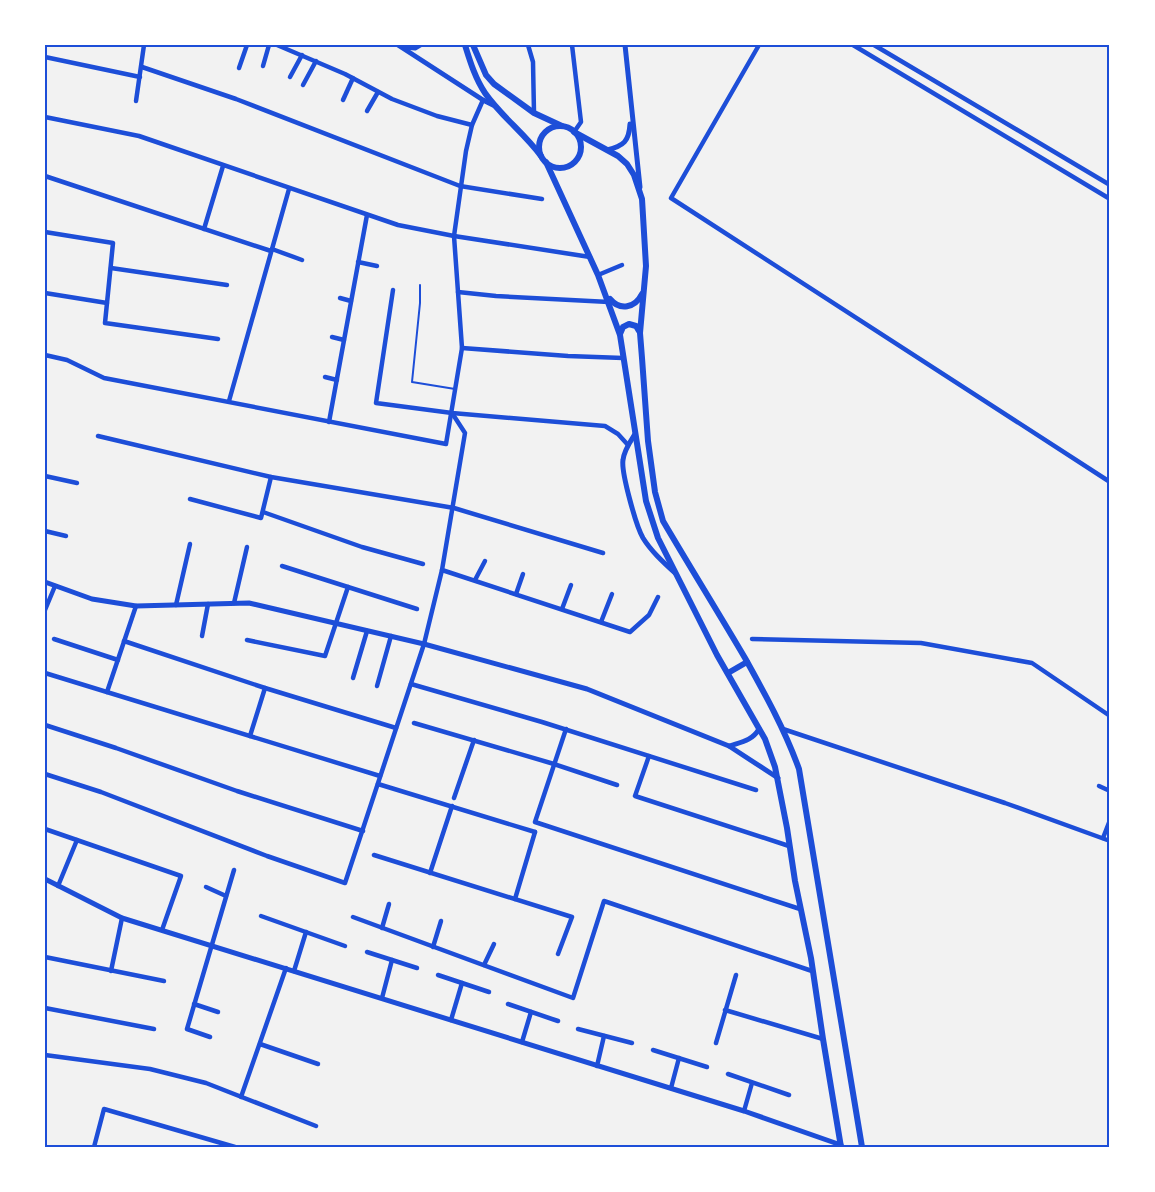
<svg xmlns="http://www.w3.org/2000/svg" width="1155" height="1192" font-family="'Source Sans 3',sans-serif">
<rect width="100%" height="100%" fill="#f2f2f2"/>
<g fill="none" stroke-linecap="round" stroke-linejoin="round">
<!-- service -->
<polyline stroke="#1d4ed8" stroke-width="2" points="420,285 420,303 412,382 455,389"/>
<!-- minor -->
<g stroke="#1d4ed8" stroke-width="4.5">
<polyline points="277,45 345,74 392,99 437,116 472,125"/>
<polyline points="528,45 533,62 534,113"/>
<polyline points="572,45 581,122 574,132"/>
<polyline points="759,45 671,198 1110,482"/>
<polyline points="853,45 1110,199"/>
<polyline points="874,45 1110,185"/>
<polyline points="45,57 140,77"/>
<polyline points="263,66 269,45"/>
<polyline points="142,67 236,99 460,186 542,199"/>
<polyline points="239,68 247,45"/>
<polyline points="290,77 302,55"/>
<polyline points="303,85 316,61"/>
<polyline points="343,100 353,78"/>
<polyline points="136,101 144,45"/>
<polyline points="367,111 378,92"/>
<polyline points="45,117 139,136 398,225 454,236 590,257"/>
<polyline points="45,176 271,251"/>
<polyline points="204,229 223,166"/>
<polyline points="45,232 113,243 105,323 218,339"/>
<polyline points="272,249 302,260"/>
<polyline points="358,262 377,266"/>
<polyline points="111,268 227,285"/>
<polyline points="598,275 622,265"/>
<polyline points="393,290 376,403 452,413 605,426 618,434 628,445"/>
<polyline points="458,292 496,296 609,302"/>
<polyline points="45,293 107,303"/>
<polyline points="340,298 351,301"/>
<polyline points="332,337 344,340"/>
<polyline points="462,348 568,356 623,358"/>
<polyline points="45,355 67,360 104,378 446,444 462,348 454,236 466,151 472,125 483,100"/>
<polyline points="325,377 337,380"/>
<polyline points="229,401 289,189"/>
<polyline points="329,422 367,215"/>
<polyline points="98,436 271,477 454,508 603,553"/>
<polyline points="45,476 77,483"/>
<polyline points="190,499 261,518 271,477"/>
<polyline points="263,512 362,547 423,564"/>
<polyline points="45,531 66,536"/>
<polyline points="282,566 417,609"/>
<polyline points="442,570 630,632 649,615 658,597"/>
<polyline points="475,580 485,561"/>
<polyline points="516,594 523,574"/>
<polyline points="234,603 247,547"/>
<polyline points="176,605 190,544"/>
<polyline points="562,609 571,585"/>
<polyline points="45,610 55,586"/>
<polyline points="601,622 612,594"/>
<polyline points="202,636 208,604"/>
<polyline points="54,639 118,660"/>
<polyline points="752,639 921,643 1032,663 1110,716"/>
<polyline points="247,640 325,656 348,587"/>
<polyline points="124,641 265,688 396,728"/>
<polyline points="45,673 380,776"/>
<polyline points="353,678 367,631"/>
<polyline points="411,684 542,722 756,790"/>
<polyline points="377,686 391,636"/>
<polyline points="107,692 136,606"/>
<polyline points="414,723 554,764 617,785"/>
<polyline points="45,725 116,748 237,791 363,831"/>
<polyline points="566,729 535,822 800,909"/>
<polyline points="783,729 1005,803 1110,841"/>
<polyline points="250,736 265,688"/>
<polyline points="649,756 635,796 789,846"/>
<polyline points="45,774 101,792 267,856 345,883 424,644 442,570 465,433 452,413"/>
<polyline points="378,784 535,832"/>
<polyline points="1099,786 1110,791"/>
<polyline points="454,798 474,740"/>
<polyline points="45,829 181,876 162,930"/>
<polyline points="1103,838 1110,820"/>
<polyline points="374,855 572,917 558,954"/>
<polyline points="430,873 452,806"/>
<polyline points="58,886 77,840"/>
<polyline points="206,887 226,896"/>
<polyline points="515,899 535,832"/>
<polyline points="261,916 345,946"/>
<polyline points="353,917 573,998 604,901 812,971"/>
<polyline points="382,928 389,904"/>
<polyline points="433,947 441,921"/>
<polyline points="367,952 417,968"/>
<polyline points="45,957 164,981"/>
<polyline points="484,965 494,944"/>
<polyline points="111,971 122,918"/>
<polyline points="294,971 306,932"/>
<polyline points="438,975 489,992"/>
<polyline points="382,998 392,960"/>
<polyline points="194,1004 218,1012"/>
<polyline points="508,1004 558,1021"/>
<polyline points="45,1008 154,1029"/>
<polyline points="725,1010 823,1039"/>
<polyline points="451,1020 462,983"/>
<polyline points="578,1029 632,1043"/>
<polyline points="210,1037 187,1029 234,870"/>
<polyline points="522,1042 531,1012"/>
<polyline points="716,1043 736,975"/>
<polyline points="260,1044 318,1064"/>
<polyline points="653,1050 707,1067"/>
<polyline points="45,1055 150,1069 206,1083 316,1126"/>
<polyline points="597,1066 604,1036"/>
<polyline points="728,1074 789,1095"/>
<polyline points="671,1088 679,1058"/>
<polyline points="241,1097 286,968"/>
<polyline points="744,1111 752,1083"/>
<polyline points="94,1147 104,1109 235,1147"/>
</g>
<!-- tertiary -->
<g stroke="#1d4ed8" stroke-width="5">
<polyline points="398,45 483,100 493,105"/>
<polyline points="625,45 640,187"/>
<polyline points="405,47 415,48 420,45"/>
<path d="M607,150C624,146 629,141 630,124"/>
<path d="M635,434C630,442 624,450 623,460C621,472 636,526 643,538C651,551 663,562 675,573"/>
<polyline points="45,582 92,599 136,606 249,603 424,644 587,689 729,746 778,778"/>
<path d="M729,746C741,742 752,741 759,729"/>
<polyline points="45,879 122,918 744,1111 841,1145"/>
</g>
<!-- secondary -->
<g stroke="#1d4ed8" stroke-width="6">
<path d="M465,45C470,61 475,78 485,93C501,116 524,133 541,156"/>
<polyline points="473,45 486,75 494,84 534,113 562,126"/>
<circle cx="560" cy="147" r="21"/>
<path d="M574,132L618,156L627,164L634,175L642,199L646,266L640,333L642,358L648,441L655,492L663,521C690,567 718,612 745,658C765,694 785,730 799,769L862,1147"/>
<polyline points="546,162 598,275 620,335 646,501 658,538 717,655 765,739 775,767 787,828 795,881 811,958 823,1039 841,1147"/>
<path d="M610,299C620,311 635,308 642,294"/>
<polyline points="620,334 623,327 629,324 636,326 639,331"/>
<polyline points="728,673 747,662"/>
</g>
</g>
<!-- border -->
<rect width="1155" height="1192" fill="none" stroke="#ffffff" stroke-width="93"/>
<rect x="46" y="46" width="1062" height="1100" fill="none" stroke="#1d4ed8" stroke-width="2"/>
</svg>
